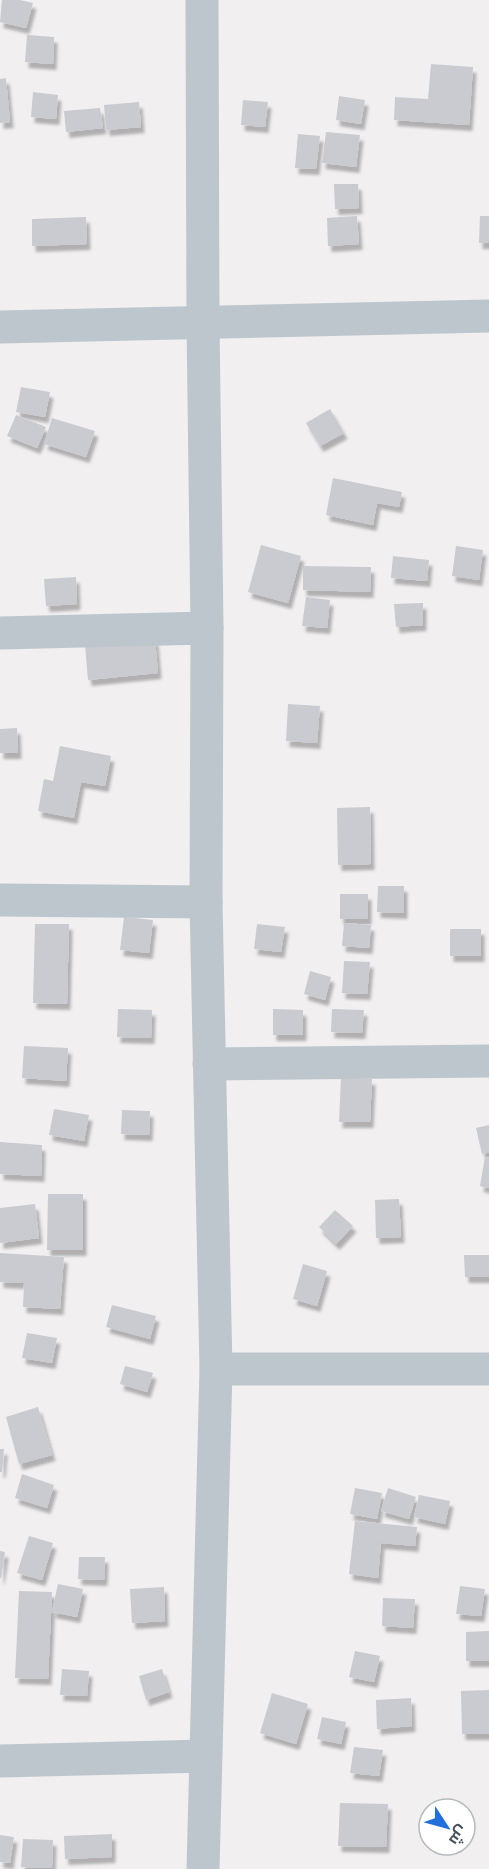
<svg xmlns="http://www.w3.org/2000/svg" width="489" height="1869" font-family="Mulish,Cairo,sans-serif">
<defs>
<filter id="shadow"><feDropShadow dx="3.5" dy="6" stdDeviation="1.5" flood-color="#0004"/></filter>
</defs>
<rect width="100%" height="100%" fill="#f1efef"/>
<!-- building -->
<g fill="#c9cbd1" filter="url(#shadow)">
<polygon points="2,0 20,0 33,3 26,28 0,22"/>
<polygon points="27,35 54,37 53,64 25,62"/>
<polygon points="431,64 473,67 469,125 394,120 395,97 428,99"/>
<polygon points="6,78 10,122 0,123 0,79"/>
<polygon points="33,92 58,95 56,119 31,117"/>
<polygon points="339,96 365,100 361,124 336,120"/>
<polygon points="243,100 268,102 265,127 241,125"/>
<polygon points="139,102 141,127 106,130 104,105"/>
<polygon points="100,108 103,128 66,132 64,111"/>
<polygon points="326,132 360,135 356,167 322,163"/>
<polygon points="298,134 320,136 316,169 295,168"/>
<polygon points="334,184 358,184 359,208 335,209"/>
<polygon points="357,216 359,244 328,246 327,218"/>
<polygon points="480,216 489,216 489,243 479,243"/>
<polygon points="86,217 87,244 32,246 32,219"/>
<polygon points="21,387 50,392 45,417 16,412"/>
<polygon points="330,409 344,433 320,446 306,423"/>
<polygon points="16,415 46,427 37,448 7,436"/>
<polygon points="52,418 95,431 86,457 44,444"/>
<polygon points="333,478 402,492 399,507 377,503 373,525 326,515"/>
<polygon points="261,545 301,556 288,603 248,592"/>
<polygon points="456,546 483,550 479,580 452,576"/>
<polygon points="393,556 429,560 427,581 391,578"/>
<polygon points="303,566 371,567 370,592 303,590"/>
<polygon points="76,577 77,604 46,606 44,579"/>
<polygon points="306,597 330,600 327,628 302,626"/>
<polygon points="423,603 423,625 396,627 394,604"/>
<polygon points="155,639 158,673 88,680 85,645"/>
<polygon points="288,704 320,706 317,743 286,741"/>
<polygon points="17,728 18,753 0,753 0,729"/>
<polygon points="60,746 111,756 105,786 81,782 74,818 38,811 44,779 53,781"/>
<polygon points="370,807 371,864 338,865 337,808"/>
<polygon points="378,886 404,886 404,913 377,912"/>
<rect x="340" y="894" width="28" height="25"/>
<polygon points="124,917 153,920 149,953 120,950"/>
<polygon points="344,923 371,925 369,948 342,946"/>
<polygon points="35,924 69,924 67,1004 33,1003"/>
<polygon points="257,924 285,927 281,952 254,949"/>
<rect x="450" y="929" width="31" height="27"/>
<polygon points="344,961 370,962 367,994 342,993"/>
<polygon points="310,971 331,977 325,1000 304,994"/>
<polygon points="118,1009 152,1010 151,1038 117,1037"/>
<polygon points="273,1009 303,1010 303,1035 273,1035"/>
<polygon points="332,1009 364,1010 362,1033 331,1032"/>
<polygon points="24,1046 68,1048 66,1081 22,1078"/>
<polygon points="341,1078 372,1079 370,1122 339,1122"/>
<polygon points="54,1109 89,1115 84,1141 49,1135"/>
<polygon points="122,1110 150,1111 149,1135 121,1134"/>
<polygon points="489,1125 489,1152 482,1154 476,1128"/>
<polygon points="0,1142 42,1145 41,1176 0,1174"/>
<polygon points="485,1157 489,1158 489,1188 480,1186"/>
<polygon points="48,1194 83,1194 83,1250 47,1250"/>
<polygon points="399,1199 401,1237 376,1238 375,1200"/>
<polygon points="35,1204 39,1238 0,1243 0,1208"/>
<polygon points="335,1210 353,1226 336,1244 319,1227"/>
<polygon points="0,1253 64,1257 60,1309 23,1307 24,1283 0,1282"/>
<polygon points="464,1255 489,1255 489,1277 465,1277"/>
<polygon points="303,1264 327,1271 317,1306 293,1299"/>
<polygon points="112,1305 156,1316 150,1339 106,1327"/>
<polygon points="27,1333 57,1338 52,1363 22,1358"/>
<polygon points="125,1366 153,1373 147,1392 120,1384"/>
<polygon points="38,1407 52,1455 19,1464 6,1417"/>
<polygon points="0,1449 4,1449 2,1472 0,1472"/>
<polygon points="22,1474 54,1485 47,1508 15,1498"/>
<polygon points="355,1488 382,1493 377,1519 350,1514"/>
<polygon points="388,1488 416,1497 409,1519 381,1511"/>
<polygon points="419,1495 450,1501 445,1524 414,1517"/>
<polygon points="355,1521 417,1527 415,1546 381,1543 378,1578 349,1574"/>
<polygon points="29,1536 53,1543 42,1580 17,1573"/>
<polygon points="0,1551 5,1552 1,1578 0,1578"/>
<polygon points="79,1557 105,1557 104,1580 78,1579"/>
<polygon points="58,1584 83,1589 77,1617 52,1612"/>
<polygon points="460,1586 485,1589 481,1616 456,1614"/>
<polygon points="164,1587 165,1621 132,1623 130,1589"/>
<polygon points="19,1591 52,1592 48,1679 15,1678"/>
<polygon points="383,1598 415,1599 413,1628 382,1626"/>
<polygon points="489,1631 489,1661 466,1661 466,1632"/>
<polygon points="355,1651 380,1656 374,1682 349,1677"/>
<polygon points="62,1669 89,1671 87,1696 60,1695"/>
<polygon points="162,1669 169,1692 146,1700 139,1676"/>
<polygon points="489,1690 489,1734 462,1734 461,1691"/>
<polygon points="272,1693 308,1704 296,1744 260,1733"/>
<polygon points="411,1698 412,1726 377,1729 376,1700"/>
<polygon points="322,1717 346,1722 341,1744 317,1739"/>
<polygon points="354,1747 383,1750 379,1776 350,1773"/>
<polygon points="340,1803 388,1804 386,1847 338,1846"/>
<polygon points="112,1834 112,1857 65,1859 64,1836"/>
<polygon points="0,1835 14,1837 10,1863 0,1862"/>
<polygon points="23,1839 53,1840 52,1868 21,1867"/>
</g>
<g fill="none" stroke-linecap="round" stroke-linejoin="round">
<!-- minor -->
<g stroke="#bdc6cd" stroke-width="33">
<polyline points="202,0 203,322 207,628 206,902 216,1369 203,1869"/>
<polyline points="0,327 489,316"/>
<polyline points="0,633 207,628"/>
<polyline points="0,900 206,902"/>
<polyline points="209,1064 489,1061"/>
<polyline points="216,1369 489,1369"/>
<polyline points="0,1761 205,1756"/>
</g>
</g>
<!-- north arrow -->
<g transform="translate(447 1827) rotate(126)"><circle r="28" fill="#ffffff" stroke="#b5babd" stroke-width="1.5"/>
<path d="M0-4.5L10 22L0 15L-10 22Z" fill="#206fda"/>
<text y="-9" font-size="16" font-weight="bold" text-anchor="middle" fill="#47525b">ش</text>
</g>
</svg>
